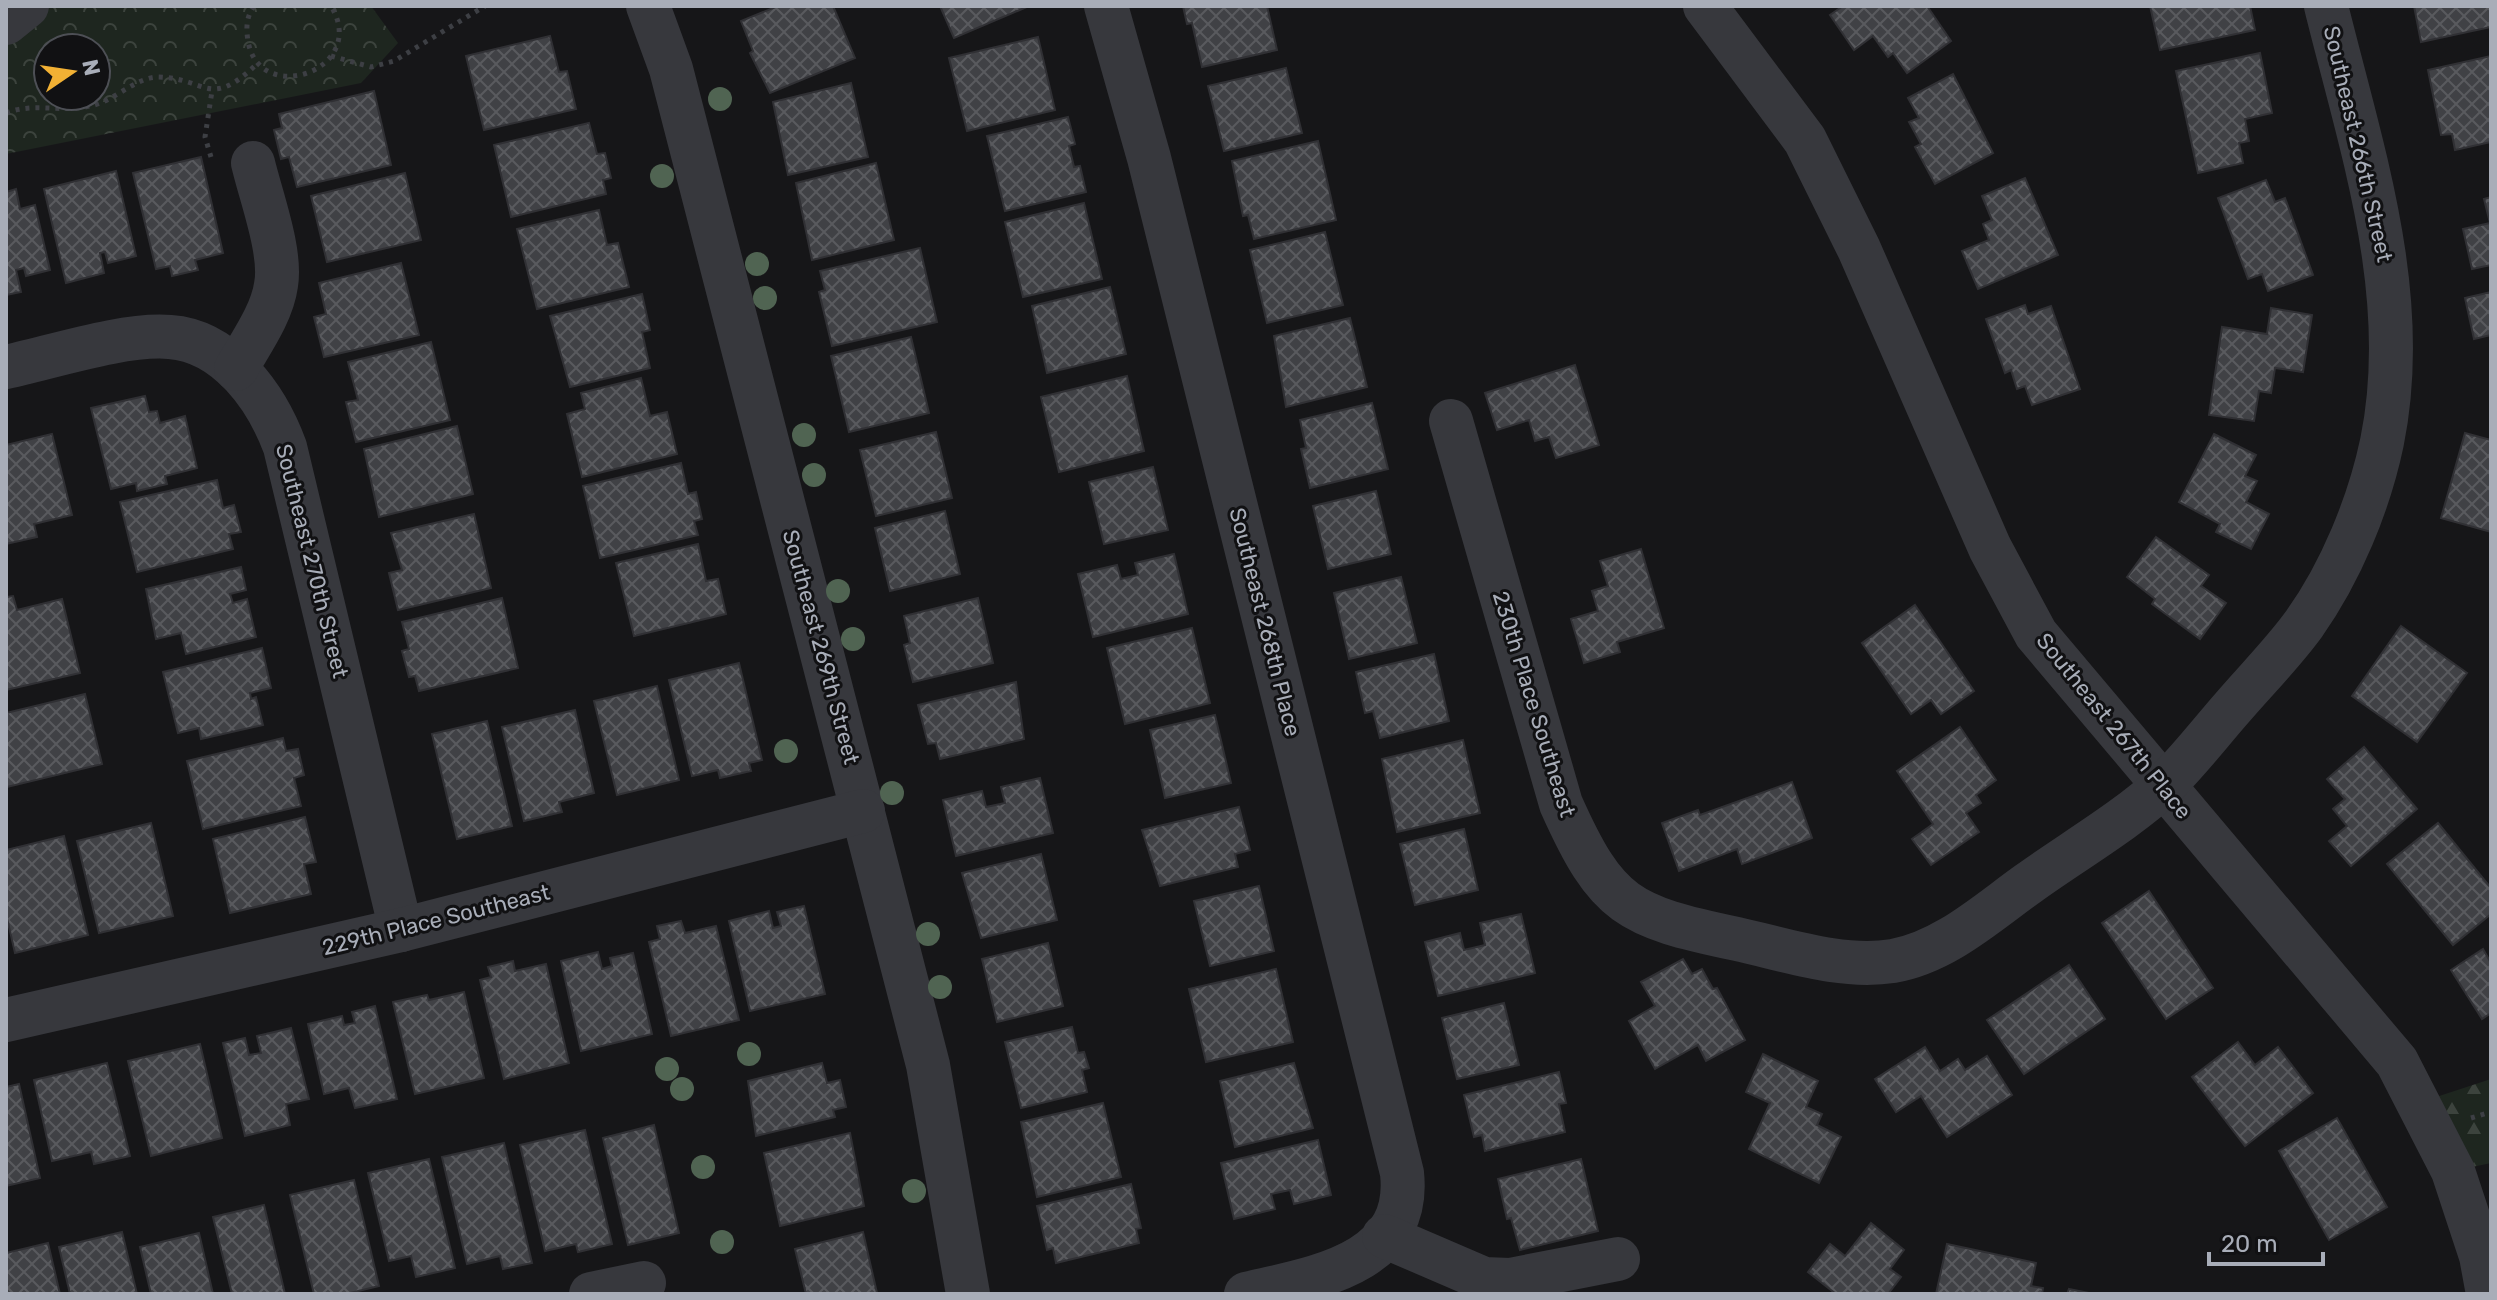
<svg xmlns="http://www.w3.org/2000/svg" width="2497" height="1300" font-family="Rubik,sans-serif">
<defs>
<pattern id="forest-firs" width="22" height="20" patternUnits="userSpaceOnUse" patternTransform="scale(2)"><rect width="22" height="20" fill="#1e261f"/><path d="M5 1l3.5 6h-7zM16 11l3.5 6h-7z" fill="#3c433d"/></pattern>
<pattern id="park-crowns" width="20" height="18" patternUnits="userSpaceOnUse" patternTransform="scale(2)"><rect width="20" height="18" fill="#1e261f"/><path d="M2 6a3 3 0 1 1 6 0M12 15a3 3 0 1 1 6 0" fill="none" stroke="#3c433d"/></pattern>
<pattern id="building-cross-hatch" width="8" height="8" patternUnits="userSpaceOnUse" patternTransform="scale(2)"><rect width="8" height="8" fill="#404145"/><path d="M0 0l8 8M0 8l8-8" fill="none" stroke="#595a5e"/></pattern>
</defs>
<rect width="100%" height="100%" fill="#161618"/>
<!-- forest -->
<polygon fill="url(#forest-firs)" points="2491,1079 2491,1163 2453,1171 2418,1103"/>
<!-- park -->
<path fill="url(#park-crowns)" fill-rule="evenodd" d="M46,6H371L398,43L361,83L6,154V43ZM48,48H96V96H48Z"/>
<!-- building -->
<g fill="url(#building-cross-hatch)" stroke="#303034" stroke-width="2">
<polygon points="778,6 833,6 855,58 770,93 750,53 753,51 741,21"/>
<polygon points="940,6 1029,6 954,38"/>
<polygon points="1183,6 1267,6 1277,50 1202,67 1192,23 1187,24"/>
<polygon points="1843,6 1927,6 1951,41 1907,73 1893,53 1888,57 1873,36 1854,50 1830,15"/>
<polygon points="2150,6 2250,6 2255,30 2160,50"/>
<polygon points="2414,6 2491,6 2491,27 2421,42"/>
<polygon points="550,36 559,72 567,71 576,109 484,130 466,56"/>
<polygon points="1038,37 1055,110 967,131 949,58"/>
<polygon points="2260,53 2272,113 2245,119 2249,141 2239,143 2243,163 2198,173 2176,71"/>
<polygon points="2491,56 2491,142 2455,150 2452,134 2441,135 2428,70"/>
<polygon points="1286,68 1302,133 1224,151 1208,86"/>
<polygon points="1953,74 1993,153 1935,184 1915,147 1921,144 1909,122 1919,118 1908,98"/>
<polygon points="851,83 868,157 788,175 773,102"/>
<polygon points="374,91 391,165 297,187 289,157 281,159 274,130 282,128 279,114"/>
<polygon points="1068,117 1075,144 1069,146 1074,167 1080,166 1086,192 1005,211 987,136"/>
<polygon points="589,123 597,154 605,153 611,178 603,180 606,194 511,217 494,145"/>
<polygon points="1318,141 1336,220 1254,239 1248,215 1243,216 1232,161"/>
<polygon points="201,157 223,253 195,260 198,270 172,276 170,266 156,269 133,173"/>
<polygon points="876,163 894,240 812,260 796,183"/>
<polygon points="116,171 136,256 108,263 105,252 100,253 104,273 66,283 44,189"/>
<polygon points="405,173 421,240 327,262 311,196"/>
<polygon points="2025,178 2058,255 1978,289 1962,251 1989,240 1983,224 1992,220 1982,196"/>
<polygon points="2266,180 2275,202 2285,198 2313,275 2268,291 2262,274 2248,279 2218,198"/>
<polygon points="16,189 20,209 35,205 50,270 26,276 24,268 16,270 21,292 6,295 6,192"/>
<polygon points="2491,197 2491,265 2472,269 2463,229 2490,223 2484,199"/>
<polygon points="1084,203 1102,279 1023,297 1005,222"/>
<polygon points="599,210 607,245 618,243 629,287 537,309 517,229"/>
<polygon points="1325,232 1343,305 1267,323 1250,250"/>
<polygon points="920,248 937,322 832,346 819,292 825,290 820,271"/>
<polygon points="401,263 419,335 324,357 314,317 326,314 319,283"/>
<polygon points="1110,287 1126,354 1047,373 1032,306"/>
<polygon points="2491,292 2491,335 2474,339 2465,298"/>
<polygon points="642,294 650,330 642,332 650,368 570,387 550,316"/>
<polygon points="2025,305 2028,314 2051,306 2080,389 2032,405 2025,386 2017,389 2011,370 2005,373 1986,319"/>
<polygon points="2271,308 2312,315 2303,372 2275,368 2271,393 2259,391 2254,421 2209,415 2222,327 2267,334"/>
<polygon points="1350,318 1367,387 1286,407 1274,336"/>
<polygon points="911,337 929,413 849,432 831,356"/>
<polygon points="431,342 450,420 356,442 346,402 358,400 348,362"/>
<polygon points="1575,365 1599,445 1556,458 1549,437 1535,441 1529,420 1497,430 1485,393"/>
<polygon points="1127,376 1144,451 1059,472 1041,397"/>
<polygon points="641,378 650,416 667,412 677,454 582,477 567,414 585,409 581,393"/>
<polygon points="145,396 149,412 157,411 160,423 185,416 197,468 165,476 167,484 137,491 136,483 111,489 91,408"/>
<polygon points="1372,403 1388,469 1310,488 1301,449 1306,448 1300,420"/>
<polygon points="457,426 473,494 379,517 364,449"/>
<polygon points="936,432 952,498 876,516 860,450"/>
<polygon points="2465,433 2491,440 2491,532 2441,518"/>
<polygon points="52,434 72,515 34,524 37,537 6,544 6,445"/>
<polygon points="2214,434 2256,455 2245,476 2257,481 2246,502 2269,514 2251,549 2216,532 2220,524 2179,502"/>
<polygon points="681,463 688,494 696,492 702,519 694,521 698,535 600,558 583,486"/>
<polygon points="1153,467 1168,530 1104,544 1089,482"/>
<polygon points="217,480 223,508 234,505 241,532 229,534 233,549 137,572 120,502"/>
<polygon points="1376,491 1391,554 1328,569 1313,506"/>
<polygon points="945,511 960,574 890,591 875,528"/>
<polygon points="474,514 491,588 398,610 389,573 402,570 391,533"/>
<polygon points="2156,537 2209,575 2201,586 2226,603 2200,639 2152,604 2155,599 2127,577"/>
<polygon points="698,544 706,581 718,579 726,614 634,636 616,563"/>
<polygon points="1641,549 1664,628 1617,642 1620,652 1584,663 1571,619 1598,611 1592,591 1608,586 1600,561"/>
<polygon points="1174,554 1188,614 1093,637 1078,574 1117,565 1121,579 1138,575 1135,563"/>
<polygon points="241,567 246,590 230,594 233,603 247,599 256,637 186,654 181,633 156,639 146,589"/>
<polygon points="1401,577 1417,643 1349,659 1334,593"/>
<polygon points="13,596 17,610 62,599 80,673 6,690 6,597"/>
<polygon points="502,598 518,668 419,691 415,676 409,677 402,651 409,649 402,622"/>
<polygon points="978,598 993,663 913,682 904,645 910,643 904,616"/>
<polygon points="1915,605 1974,691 1941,714 1931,700 1911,714 1862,643"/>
<polygon points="2401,626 2467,673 2417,742 2352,696"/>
<polygon points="1192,628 1210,703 1125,724 1107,648"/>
<polygon points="262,648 271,688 250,693 251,699 256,697 263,725 201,739 199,728 178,733 163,672"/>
<polygon points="1434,654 1449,721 1380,738 1373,711 1365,713 1356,672"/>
<polygon points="739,663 762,760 749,763 751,771 720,778 718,770 692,776 669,680"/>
<polygon points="1016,682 1024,739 940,759 936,743 928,744 918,705"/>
<polygon points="657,686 679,780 617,795 594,701"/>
<polygon points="85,694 102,764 7,787 6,713"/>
<polygon points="575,710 594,793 559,802 562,812 524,821 502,727"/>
<polygon points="1215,715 1231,783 1165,798 1150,730"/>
<polygon points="487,721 512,826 457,839 432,734"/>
<polygon points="1960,727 1996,780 1976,795 1981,803 1966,813 1979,832 1931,865 1912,839 1933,824 1897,771"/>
<polygon points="283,738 286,751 298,749 304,775 294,778 301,806 203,829 187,761"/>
<polygon points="1463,740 1480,813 1397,832 1382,759"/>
<polygon points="2364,747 2417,809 2351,866 2329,841 2347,826 2333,809 2345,799 2327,779"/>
<polygon points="1040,778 1053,833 956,856 943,800 982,791 986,807 1005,803 1001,787"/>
<polygon points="1792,782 1812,838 1742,864 1737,849 1679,871 1662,823 1698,810 1700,815"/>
<polygon points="1239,807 1250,850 1235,854 1238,867 1160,886 1142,830"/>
<polygon points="305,817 316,862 304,864 311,894 230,913 213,839"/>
<polygon points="151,823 173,916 99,933 77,841"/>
<polygon points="2438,823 2491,888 2491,914 2453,945 2387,864"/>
<polygon points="1464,829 1478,890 1415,905 1400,844"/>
<polygon points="64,836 88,935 15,953 6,914 6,850"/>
<polygon points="1041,854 1057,920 981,938 962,873"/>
<polygon points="1259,886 1274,951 1210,966 1194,901"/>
<polygon points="2149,891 2213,988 2166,1019 2102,923"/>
<polygon points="804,906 825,994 750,1011 729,921 769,911 773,928 781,926 777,912"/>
<polygon points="1521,914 1535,973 1438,996 1425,942 1460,933 1464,950 1485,945 1480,923"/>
<polygon points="681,921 685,933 716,926 739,1020 671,1036 649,942 660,939 657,926"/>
<polygon points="1048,943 1063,1006 997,1022 982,959"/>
<polygon points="2483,949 2491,963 2491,1013 2482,1019 2451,970"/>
<polygon points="598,952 602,969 612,966 610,958 633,953 652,1034 581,1051 561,961"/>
<polygon points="1683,959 1692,974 1702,969 1713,989 1717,988 1745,1040 1706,1061 1698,1045 1655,1069 1629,1021 1655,1006 1641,982"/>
<polygon points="513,961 515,971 546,964 569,1063 504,1079 480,980 491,977 488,967"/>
<polygon points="2069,965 2105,1019 2024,1074 1987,1020"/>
<polygon points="1276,969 1293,1042 1206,1062 1189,989"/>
<polygon points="464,992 484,1078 415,1094 393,1002 427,995 429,1000"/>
<polygon points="1504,1003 1519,1065 1457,1079 1442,1018"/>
<polygon points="375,1006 397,1099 355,1108 349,1088 324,1094 308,1024 342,1016 344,1025 355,1023 352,1012"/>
<polygon points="1072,1027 1078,1053 1084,1052 1089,1068 1082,1070 1087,1092 1021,1108 1005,1042"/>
<polygon points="291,1028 309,1099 286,1104 290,1125 245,1136 223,1043 245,1038 249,1055 261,1053 257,1036"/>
<polygon points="2238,1042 2255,1065 2278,1047 2313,1093 2245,1146 2192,1077"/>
<polygon points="200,1044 222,1138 151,1156 128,1061"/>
<polygon points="1925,1047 1940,1071 1958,1059 1965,1070 1987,1056 2012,1095 1947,1137 1921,1096 1896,1112 1875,1079"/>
<polygon points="1763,1054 1818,1081 1806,1107 1822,1114 1817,1125 1841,1137 1819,1183 1749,1149 1770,1103 1746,1092"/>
<polygon points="107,1063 130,1156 94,1164 91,1152 52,1161 34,1080"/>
<polygon points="822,1063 827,1083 840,1080 846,1107 833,1110 835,1117 756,1136 748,1081"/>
<polygon points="1294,1063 1313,1128 1235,1147 1220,1081"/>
<polygon points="1559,1072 1566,1103 1559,1104 1565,1132 1485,1151 1482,1135 1474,1137 1464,1095"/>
<polygon points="19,1084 40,1178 6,1186 6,1087"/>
<polygon points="1103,1103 1121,1177 1037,1197 1021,1122"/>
<polygon points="2337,1118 2387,1207 2329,1240 2279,1151"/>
<polygon points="654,1125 679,1233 628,1245 603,1138"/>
<polygon points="585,1130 612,1244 578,1252 576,1244 545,1251 520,1145"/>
<polygon points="850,1133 864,1206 780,1226 764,1153"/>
<polygon points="1318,1140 1331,1195 1294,1204 1290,1190 1271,1194 1275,1209 1234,1219 1221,1163"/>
<polygon points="504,1143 532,1263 503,1269 500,1256 467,1264 442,1157"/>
<polygon points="429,1159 455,1268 416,1277 411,1256 389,1261 368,1173"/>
<polygon points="1581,1159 1598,1231 1520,1250 1511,1218 1507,1219 1498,1179"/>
<polygon points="354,1180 379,1286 346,1294 314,1294 290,1195"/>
<polygon points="1131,1184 1141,1228 1136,1229 1139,1243 1056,1263 1053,1248 1047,1250 1037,1206"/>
<polygon points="264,1205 285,1294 232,1294 213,1217"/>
<polygon points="1871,1223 1904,1250 1890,1269 1901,1277 1888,1294 1836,1294 1808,1272 1830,1244 1845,1256"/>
<polygon points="122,1232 137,1294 70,1294 59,1247"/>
<polygon points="863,1232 877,1293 806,1294 795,1249"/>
<polygon points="199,1233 213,1294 151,1294 140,1247"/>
<polygon points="48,1243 60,1294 6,1294 6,1253"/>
<polygon points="1947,1244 2036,1263 2031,1286 2043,1288 2042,1294 1936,1294"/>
<polygon points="2069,1289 2094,1294 2067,1294"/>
</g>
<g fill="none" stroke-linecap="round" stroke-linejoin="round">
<!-- path -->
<g stroke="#3d3f44" stroke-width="5" stroke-dasharray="4 6" stroke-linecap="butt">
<path d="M254,6C246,17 246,29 248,41C259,108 370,70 331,6"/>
<polyline points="331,56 371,67 394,61 485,6"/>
<path d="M6,113C34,102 61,113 90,106C113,102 136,77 158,77C208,78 208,111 258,63"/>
<polyline points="211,157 205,137 212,91"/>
<polyline points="2471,1118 2491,1112"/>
</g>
<!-- minor -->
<g stroke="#37383d" stroke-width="44">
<polyline points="648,6 671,69 928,1065 968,1294"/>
<path d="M1106,6L1149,158L1402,1173C1412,1265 1313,1278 1246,1294"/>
<polyline points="1705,6 1805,140 1859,249 1990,548 2036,634 2397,1062 2453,1171 2481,1256 2488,1294"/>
<polyline points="6,23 27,6"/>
<path d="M6,367C52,357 125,333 170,337C227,341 267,398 285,447L401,930"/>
<path d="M236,369C250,344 272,314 276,285C282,252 261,197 253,163"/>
<path d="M1451,421L1561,804C1607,907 1628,916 1737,939C1787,950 1841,969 1893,961C1945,952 1988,912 2029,883C2069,854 2130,818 2164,785C2188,762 2210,733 2232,708C2256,680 2283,653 2304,624C2341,572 2369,504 2382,442C2412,295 2361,148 2326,6"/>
<polyline points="6,1020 401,930 863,811"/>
<polyline points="1384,1236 1484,1279 1510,1280 1618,1259"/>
<polyline points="591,1294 644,1283"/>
</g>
</g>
<!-- trees -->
<g fill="#506452">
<circle cx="720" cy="99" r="12"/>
<circle cx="662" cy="176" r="12"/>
<circle cx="757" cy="264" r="12"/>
<circle cx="765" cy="298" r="12"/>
<circle cx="804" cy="435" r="12"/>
<circle cx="814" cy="475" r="12"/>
<circle cx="838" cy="591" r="12"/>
<circle cx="853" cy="639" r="12"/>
<circle cx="786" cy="751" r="12"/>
<circle cx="892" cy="793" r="12"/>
<circle cx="928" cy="934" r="12"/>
<circle cx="940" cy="987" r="12"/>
<circle cx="749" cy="1054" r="12"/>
<circle cx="667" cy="1069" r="12"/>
<circle cx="682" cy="1089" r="12"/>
<circle cx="703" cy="1167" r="12"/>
<circle cx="914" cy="1191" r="12"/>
<circle cx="722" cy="1242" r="12"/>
</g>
<g text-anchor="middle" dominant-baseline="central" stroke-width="6" stroke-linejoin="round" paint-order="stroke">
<!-- street labels -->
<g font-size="22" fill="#a8adb8" stroke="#111113">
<text transform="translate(2358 144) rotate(77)">Southeast 266th Street</text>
<text transform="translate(312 561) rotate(76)">Southeast 270th Street</text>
<text transform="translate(1265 622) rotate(76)">Southeast 268th Place</text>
<text transform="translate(821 647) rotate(75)">Southeast 269th Street</text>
<text transform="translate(1534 704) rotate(73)">230th Place Southeast</text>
<text transform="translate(2114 726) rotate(51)">Southeast 267th Place</text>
<text transform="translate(436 920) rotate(-14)">229th Place Southeast</text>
</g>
</g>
<!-- border -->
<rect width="2497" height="1300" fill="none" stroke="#a8adb8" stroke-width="16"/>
<!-- north arrow -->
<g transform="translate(72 72) rotate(77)"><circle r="38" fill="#111113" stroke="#4d4f55" stroke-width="2"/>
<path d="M0-6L14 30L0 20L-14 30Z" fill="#f2b134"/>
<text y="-12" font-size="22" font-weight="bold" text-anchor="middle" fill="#a8adb8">N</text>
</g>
<!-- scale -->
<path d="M2209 1252v12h114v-12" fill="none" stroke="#a8adb8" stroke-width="4"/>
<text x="2221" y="1252" font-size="24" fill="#a8adb8" stroke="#111113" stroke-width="6" paint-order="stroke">20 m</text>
</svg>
